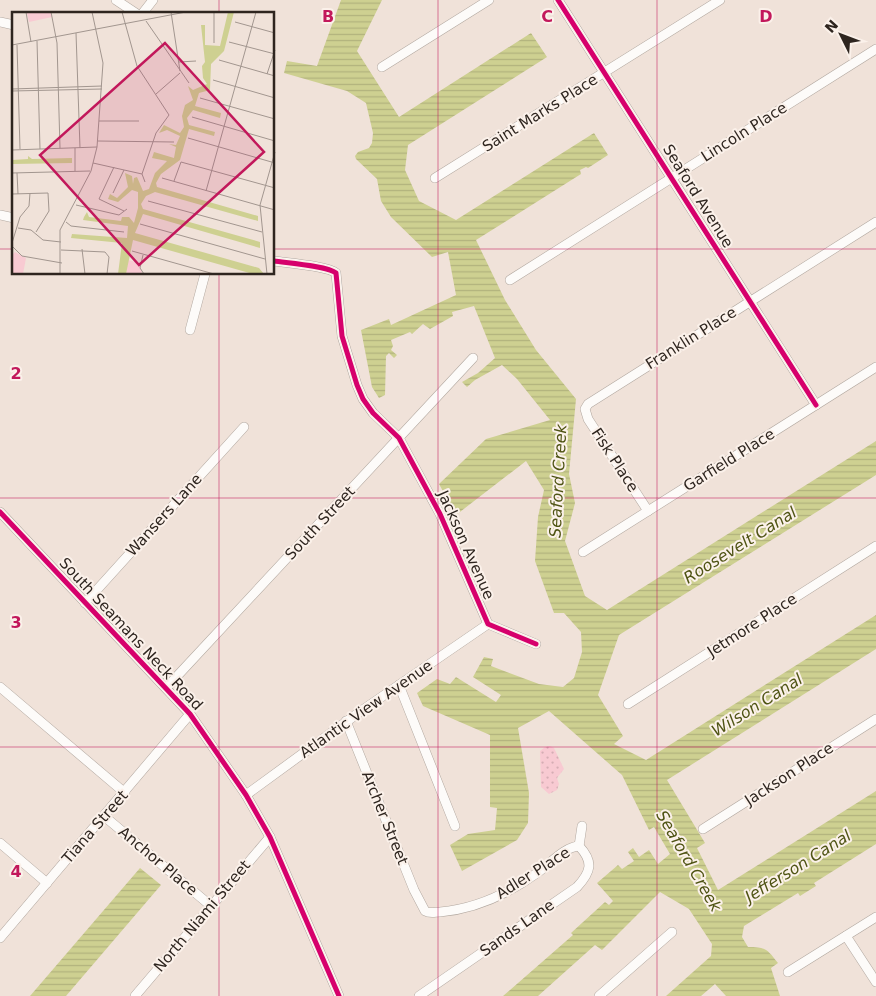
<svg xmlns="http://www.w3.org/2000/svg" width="876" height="996" font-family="'DejaVu Sans',sans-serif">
<defs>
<pattern id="grass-dots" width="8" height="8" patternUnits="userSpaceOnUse" patternTransform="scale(1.25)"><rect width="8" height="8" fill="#f8cad2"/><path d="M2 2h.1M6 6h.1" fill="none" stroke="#d5adb4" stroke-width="1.8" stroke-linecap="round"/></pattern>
<pattern id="water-rules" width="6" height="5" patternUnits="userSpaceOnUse" patternTransform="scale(1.25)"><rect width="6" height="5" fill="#ced091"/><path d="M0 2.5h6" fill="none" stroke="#b1b27d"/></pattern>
</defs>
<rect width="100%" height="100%" fill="#f0e2d9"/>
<!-- grass -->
<polygon fill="url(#grass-dots)" points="550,746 554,748 564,769 557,778 559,784 557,790 549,794 541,787 540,751 545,747"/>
<!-- water -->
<g fill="url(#water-rules)">
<path d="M341,0H382L357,51L399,117L531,33L547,57L408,145L405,170L419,201L456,220L594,133L608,155L588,168L586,167L580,170L581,174L476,240L505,300L536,350L576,399L569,474L575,503L565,541L585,596L607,610L876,441V475L619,635L598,695L623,736L614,744L646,760L876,615V649L667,780L705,843L697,848L718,890L876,791V844L814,883L816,886L800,896L798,893L744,926L742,937L748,947C766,947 767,949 778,963L771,968L780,996H726L715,984L701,996H666L711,956L712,944L689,909L660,892L602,950L595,945L538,996H503L573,935L571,933L605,902L609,905L613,901L597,883L618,865L622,869L634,861L628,852L633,848L639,857L649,850L658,864L670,854L654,827L649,830L622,775L549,711L518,728L529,793L528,823L517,840L462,871L450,845L468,834L495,830L497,808L490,807V735L423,706L417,693L437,679L450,684L456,677L496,702L501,695L473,677L484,657L493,659L491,666L539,684L563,687L574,678L582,652L581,632L564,613H554L535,561L538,517L544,490L526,461L456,515L439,484L486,439L550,420L517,379L502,365L475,380L467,387L462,382L478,373L495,358L474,306L452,312L453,316L430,329L423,324L412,334L410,332L391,340L393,346L391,350L397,355L394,358L389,353L386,356L385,395L379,398L372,387L361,330L389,319L391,325L456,295L448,252L432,257L391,217L381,201L377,179L356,159L355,156L358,152L369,148L372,143L373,133L366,103L347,91L284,73L287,61L317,66Z"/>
<polygon points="140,868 161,885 66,996 30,996"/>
</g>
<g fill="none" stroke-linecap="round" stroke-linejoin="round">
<!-- street casing -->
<g stroke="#b1a79f" stroke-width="10">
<g id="street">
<polyline points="116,0 137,14"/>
<polyline points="558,0 816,405"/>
<polyline points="142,14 153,0"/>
<polyline points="0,22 14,25"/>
<polyline points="382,67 489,0"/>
<polyline points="435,178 720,0"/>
<polyline points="0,215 14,218"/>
<path d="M274,261C287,263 328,266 336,273L342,336L357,385L363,399L373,413L399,438L440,514L488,624L536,644"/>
<polyline points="510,280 876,49"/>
<polyline points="190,330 205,274"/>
<polyline points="648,511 588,419 585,409 588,404 876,222"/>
<polyline points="0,512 190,714 246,795 270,837 339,996"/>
<polyline points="583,552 876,367"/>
<polyline points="85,603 244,427"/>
<polyline points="399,685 455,826"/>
<polyline points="0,687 125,793"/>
<polyline points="166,688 473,358"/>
<polyline points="628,704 876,546"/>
<path d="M346,721L414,890L425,911C430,914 435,912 440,912C475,909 509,893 537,873C550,864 564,847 579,846"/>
<polyline points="246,795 361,711 488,624"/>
<polyline points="104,816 211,906"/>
<polyline points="703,829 876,719"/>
<polyline points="0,843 47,883"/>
<polyline points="579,846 582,826"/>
<polyline points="846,936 876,982"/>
<polyline points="0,938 190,714"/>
<polyline points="788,972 876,917"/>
<polyline points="135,996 270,837"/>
<path d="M419,996L577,887C591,872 594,862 579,846"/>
<polyline points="599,996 672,932"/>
</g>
</g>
<!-- street -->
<use href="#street" stroke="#fdfbf9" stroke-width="9"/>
<!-- cycleway casing -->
<g stroke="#fbf1ea" stroke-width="8">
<g id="cycleway">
<polyline points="558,0 816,405"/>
<path d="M274,261C287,263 328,266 336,273L342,336L357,385L363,399L373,413L399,438L440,514L488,624L536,644"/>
<polyline points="0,512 190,714 246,795 270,837 339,996"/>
</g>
</g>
<!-- cycleway -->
<use href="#cycleway" stroke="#d6006c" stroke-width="5"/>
</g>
<!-- grid -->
<path fill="none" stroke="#c2185b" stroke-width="1" stroke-opacity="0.55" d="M219,0V14M438,0V996M657,0V996M0,249H14M274,249H876M219,274V996M0,498H876M0,747H876"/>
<g text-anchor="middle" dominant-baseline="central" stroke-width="4" stroke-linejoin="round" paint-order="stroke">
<!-- street labels -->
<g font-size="15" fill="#2e251f" stroke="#fbf1ea">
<text transform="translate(540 113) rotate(-32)">Saint Marks Place</text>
<text transform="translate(744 132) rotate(-32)">Lincoln Place</text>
<text transform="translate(698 196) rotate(58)">Seaford Avenue</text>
<text transform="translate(691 338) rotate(-32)">Franklin Place</text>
<text transform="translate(615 460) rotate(57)">Fisk Place</text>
<text transform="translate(729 460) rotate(-32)">Garfield Place</text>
<text transform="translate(164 515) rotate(-48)">Wansers Lane</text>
<text transform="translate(320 523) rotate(-47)">South Street</text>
<text transform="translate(466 545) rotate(66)">Jackson Avenue</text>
<text transform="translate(752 625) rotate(-33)">Jetmore Place</text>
<text transform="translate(131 634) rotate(47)">South Seamans Neck Road</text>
<text transform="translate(366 709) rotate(-35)">Atlantic View Avenue</text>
<text transform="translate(789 774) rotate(-33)">Jackson Place</text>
<text transform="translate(385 818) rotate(68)">Archer Street</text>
<text transform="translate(95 827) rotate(-49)">Tiana Street</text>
<text transform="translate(158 861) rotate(40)">Anchor Place</text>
<text transform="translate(533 873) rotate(-32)">Adler Place</text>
<text transform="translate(202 916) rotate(-50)">North Niami Street</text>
<text transform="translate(517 928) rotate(-35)">Sands Lane</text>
</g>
<!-- water labels -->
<g font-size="16" font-style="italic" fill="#4f5414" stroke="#fbf1ea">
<text transform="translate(558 481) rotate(-87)">Seaford Creek</text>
<text transform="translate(740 545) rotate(-32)">Roosevelt Canal</text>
<text transform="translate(757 705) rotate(-32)">Wilson Canal</text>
<text transform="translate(689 861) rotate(60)">Seaford Creek</text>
<text transform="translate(798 866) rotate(-32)">Jefferson Canal</text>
</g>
</g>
<!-- overview -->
<g transform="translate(12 12)">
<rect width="262" height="262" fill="#f0e2d9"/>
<path d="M39,0L40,5L17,10L15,1ZM3,240L14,246L11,262H0V243ZM116,248L128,251L130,262H114Z" fill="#f8cad2"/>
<path d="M216,0H222L212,39L199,52L198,78L187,81L183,94L209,101L208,106L181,98L175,106L177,113L203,120L202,124L177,117L168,148L149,162L144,171L145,175L246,204V209L143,180L134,184L129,192L131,197L248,230V236L131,202L123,221L247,256L252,262H241L121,228L114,262H106L110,231L59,226L60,222L115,226L116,214L71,208L72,205L75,200L77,205L109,209L110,205H117L122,211L126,196V180L120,178L106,190L96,187L98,182L105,186L116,175L113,161L120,164L121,172L122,166L125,165L131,179L137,177L143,161L155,149L140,146L142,140L162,146L164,135L157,132L164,133L168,124L155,118L147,121L152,113L168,121L172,115L170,104L173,93L181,88L176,74L181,78L195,72L191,66L190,54L193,50L189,13H193V33L208,34ZM16,144L20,147L60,146V151L0,152V148L16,147Z" fill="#ced091"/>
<path fill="none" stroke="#a2968f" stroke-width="1" d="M14,0L19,30M39,0L45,31L48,136M110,0L125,54L157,103L144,121L130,162L133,170M159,0L168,59M134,9L177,71M223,10L263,21M64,21L68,136M25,29L28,137M217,30L263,42M202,31V0M0,33L174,0M5,33L8,137M207,48L263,64M167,50L184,49M255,62L263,38M201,68L263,86M0,77L90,74M0,79L90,77M144,82L168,61M188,86L263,107M180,105L263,129M87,109H127M176,126L263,151M86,129L162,130M63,136V159M0,138L85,135M81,151L130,162M102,155L87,187L112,199M0,161L78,159M5,161L6,182M150,166L263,198M162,169L169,150L263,176M194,179L244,0M101,181L112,158M0,182L36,181L37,199L24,220M136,189L250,220M64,193L107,203L115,197M54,210L59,214L112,220M128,212L253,247M6,216L19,218L31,228L49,230M0,231L8,205L17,194L18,181M0,234L10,244L50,251M70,237L73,262M49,238L93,240L97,245L95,262M120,239L202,262M131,243L128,256L132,262M48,262V218L79,159L85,135L91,51L80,0M255,262L248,193L263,140"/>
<path fill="#c2185b" fill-opacity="0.15" stroke="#c2185b" stroke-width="2.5" d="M153,31L252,140L127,253L28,143Z"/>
<rect width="262" height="262" fill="none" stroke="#2e251f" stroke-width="2.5"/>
</g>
<g font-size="16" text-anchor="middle" font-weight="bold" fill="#c2185b" stroke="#fbf1ea" stroke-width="4" stroke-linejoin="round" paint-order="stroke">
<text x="328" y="22">B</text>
<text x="547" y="22">C</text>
<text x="766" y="22">D</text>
<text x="16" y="379">2</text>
<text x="16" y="628">3</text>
<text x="16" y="877">4</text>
</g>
<!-- north arrow -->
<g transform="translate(841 35) rotate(312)" stroke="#fbf1ea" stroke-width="4" paint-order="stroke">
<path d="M0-4L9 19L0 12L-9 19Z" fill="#2e251f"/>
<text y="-8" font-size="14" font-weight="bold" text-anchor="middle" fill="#2e251f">N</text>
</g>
</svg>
